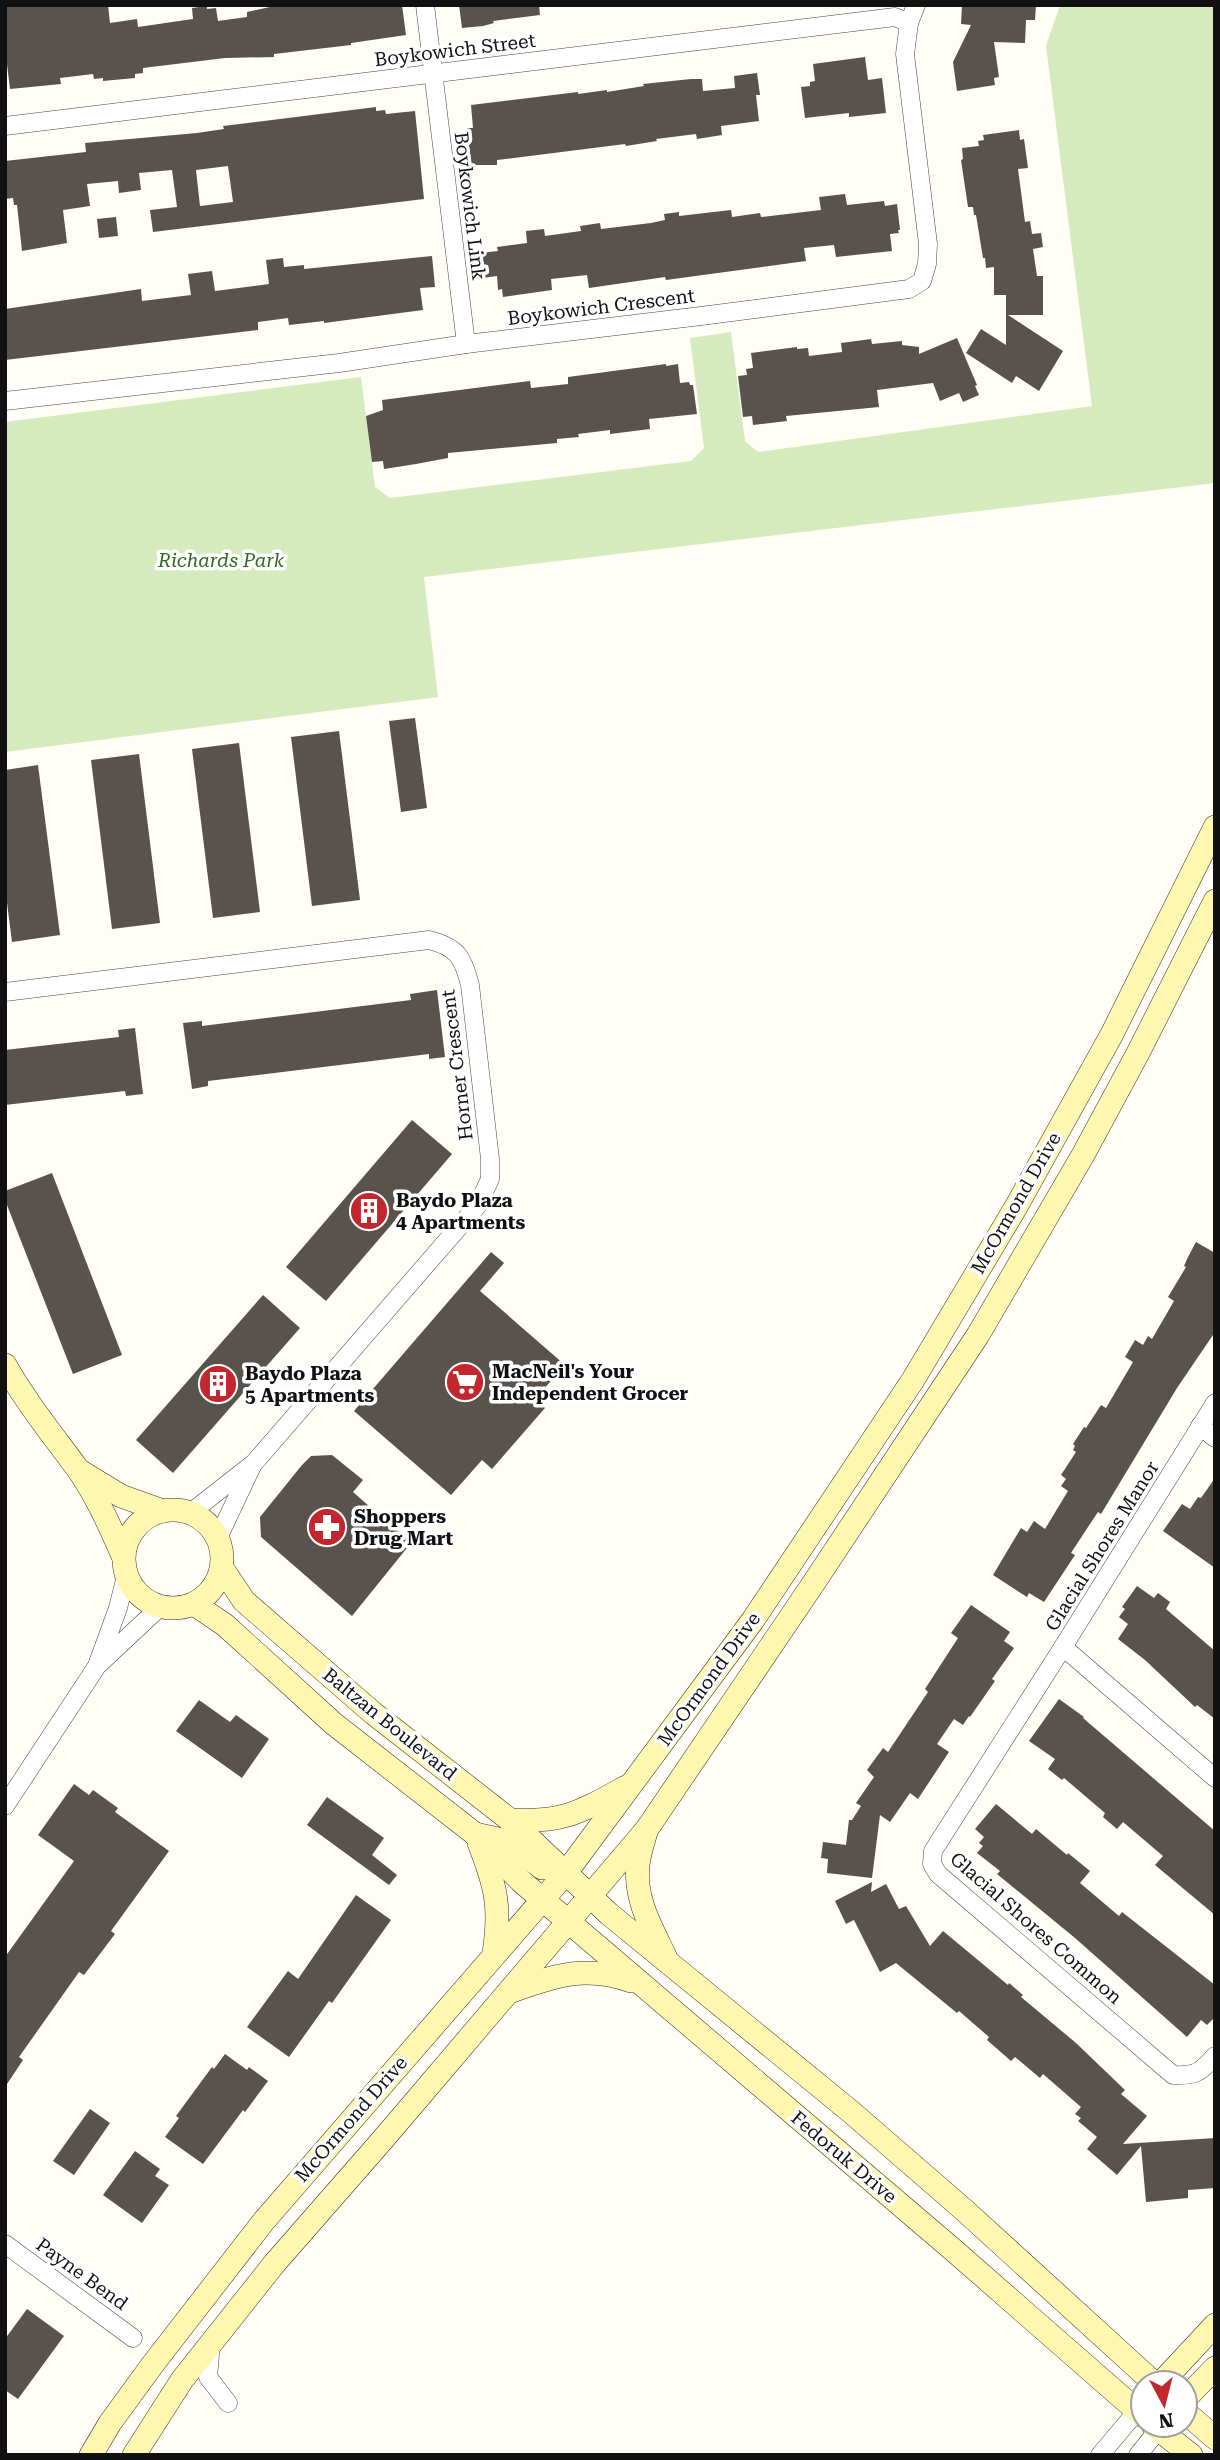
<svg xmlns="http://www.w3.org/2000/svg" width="1220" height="2460" font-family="'Roboto Serif',serif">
<rect width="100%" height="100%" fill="#fffdf5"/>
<!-- green -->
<polygon fill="#d5ebbd" points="1060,5 1215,5 1215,483 424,577 438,697 5,752 5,422 361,377 375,487 390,498 691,461 704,448 690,338 731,332 745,441 758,452 1092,406 1046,46"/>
<!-- building -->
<g fill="#5a524d" fill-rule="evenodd">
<polygon points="5,5 108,5 110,23 137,19 138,27 193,19 192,8 207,6 207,9 216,8 218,21 247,17 247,12 279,5 402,5 406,35 351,43 351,45 274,54 274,57 225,58 143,68 143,73 135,74 135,78 103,81 103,78 94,79 93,74 60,78 61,84 10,89 5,48"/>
<polygon points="459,5 539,5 540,15 493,21 494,23 483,26 462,28"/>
<polygon points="962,5 1036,5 1035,20 1026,20 1025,43 994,42 999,77 994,78 995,85 957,91 953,62 971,25 961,24"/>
<polygon points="865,57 868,80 882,78 886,113 849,117 849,113 805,118 801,87 810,86 810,82 815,81 813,64"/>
<polygon points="757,73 760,95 756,95 759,121 721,126 722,135 697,139 696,134 656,139 657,141 626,146 625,144 497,160 497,165 471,165 467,128 473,128 471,105 578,92 578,94 607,90 607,92 644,86 643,84 691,79 702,79 703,91 735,88 734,76"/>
<path d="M376,107V111L385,110L386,114L415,111L424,199L153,232L150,210L177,207L172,170L139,173L141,190L119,193L118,181L87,184L90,206L63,210L67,243L22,251L17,205H14L13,198L5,199V161L86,152L85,143L197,133L224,129L223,126ZM228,166L233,202L200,206L196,170Z"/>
<polygon points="1019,130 1020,140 1024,139 1028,168 1018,169 1025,222 1030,221 1032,234 1041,233 1043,247 1033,249 1037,276 1043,276 1043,315 1008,315 1063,351 1039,391 1016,376 1012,383 966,353 981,329 1006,345 1006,295 994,295 994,267 986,268 985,258 983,258 976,215 974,215 973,207 968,207 961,160 963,159 962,148 979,146 978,141 984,140 983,135"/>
<polygon points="845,194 847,205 884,201 885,206 897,204 900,230 898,230 899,233 890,234 892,251 836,257 834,245 804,248 806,261 666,280 665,277 589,288 587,275 551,279 552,290 503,297 502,289 498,290 497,276 483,278 480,253 498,251 497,247 527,243 526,231 544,229 545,236 581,231 580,226 600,223 601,229 651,223 665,220 664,214 679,212 679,216 731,210 732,217 760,213 761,217 821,210 819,197"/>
<polygon points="116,217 118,236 99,238 97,219"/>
<polygon points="432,256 435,287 420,288 423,310 324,323 324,321 289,325 288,318 258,322 258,330 5,360 5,309 141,289 142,301 191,295 188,274 212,271 215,291 269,284 266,260 283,258 284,267 304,265 304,269"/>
<polygon points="957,338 977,385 975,386 979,395 963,402 959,393 940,401 933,383 877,390 879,407 786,416 787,421 753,425 752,416 743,417 738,376 747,375 746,369 753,368 751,353 797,347 797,349 808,348 809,356 842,352 841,343 871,339 872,344 902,341 902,345 919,347 919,354"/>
<polygon points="666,364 666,366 678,364 680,383 689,382 690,385 693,385 697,414 649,419 650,429 610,434 610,430 578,434 579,437 557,439 557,443 448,453 448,458 416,464 384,469 383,461 372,462 366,416 383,410 382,400 530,381 531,388 568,384 568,377"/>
<polygon points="415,718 427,808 401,812 389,721"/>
<polygon points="339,731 360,900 312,906 291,737"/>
<polygon points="239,743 260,912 213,918 192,749"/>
<polygon points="139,754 160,923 112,929 91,760"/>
<polygon points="38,765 60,935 12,942 5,887 5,770"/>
<polygon points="437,990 445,1057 429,1059 429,1054 208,1081 208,1086 192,1089 183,1023 202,1021 202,1026 411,1000 410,994"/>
<polygon points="135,1028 143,1094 126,1096 125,1091 5,1105 5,1050 119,1037 118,1030"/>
<polygon points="412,1120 452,1154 326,1301 286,1267"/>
<polygon points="52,1173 122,1355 73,1374 5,1200 5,1191"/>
<polygon points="1196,1242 1215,1253 1215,1332 1177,1388 1101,1514 1098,1512 1088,1527 1071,1553 1075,1555 1044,1602 1029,1593 1027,1597 993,1575 1021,1528 1027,1532 1034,1521 1045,1529 1068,1491 1061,1486 1066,1479 1061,1475 1076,1452 1073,1450 1075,1446 1073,1444 1084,1427 1086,1428 1101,1405 1106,1408 1133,1362 1125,1357 1135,1340 1143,1345 1148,1336 1152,1339 1174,1301 1168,1297 1186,1267 1184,1266 1188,1257"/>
<polygon points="491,1252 504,1263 480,1291 565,1365 535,1399 545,1408 492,1469 482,1460 451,1495 354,1411"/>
<polygon points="263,1295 300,1328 173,1473 136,1440"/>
<polygon points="332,1455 363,1480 353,1492 411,1543 352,1616 261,1537 260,1517 302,1465 311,1456"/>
<polygon points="1215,1478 1215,1568 1163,1531 1182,1504 1190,1509 1198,1497 1201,1498"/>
<polygon points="1137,1586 1154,1598 1158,1593 1170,1602 1166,1609 1215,1651 1215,1719 1197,1705 1195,1707 1145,1660 1118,1639 1128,1624 1119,1617 1125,1609 1122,1607"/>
<polygon points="971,1605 1010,1632 1004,1641 1014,1648 992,1679 995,1681 970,1717 969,1716 963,1725 954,1719 937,1744 949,1752 918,1799 910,1793 890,1822 880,1815 872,1878 827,1873 828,1859 821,1858 823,1842 846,1845 849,1820 852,1820 861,1806 856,1803 874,1777 867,1770 883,1748 888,1752 928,1692 925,1689 958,1638 951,1633"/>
<polygon points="1059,1699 1084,1717 1083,1718 1215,1831 1215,1915 1155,1865 1163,1856 1123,1822 1117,1829 1103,1817 1105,1813 1064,1778 1062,1780 1048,1769 1055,1759 1029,1741"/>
<polygon points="199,1700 230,1722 236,1715 269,1739 242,1778 176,1731"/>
<polygon points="74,1784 89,1795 93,1790 118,1808 115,1812 169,1851 111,1931 115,1934 84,1975 79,1972 19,2057 23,2060 5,2087 5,1957 74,1861 38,1835"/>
<polygon points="327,1797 384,1838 372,1855 397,1875 389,1885 307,1825"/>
<polygon points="996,1804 1032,1834 1036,1829 1067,1855 1068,1853 1090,1871 1080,1883 1119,1916 1122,1912 1215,1985 1215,2017 1207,2025 1201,2020 1187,2037 1075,1938 997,1874 1000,1871 977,1853 983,1846 979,1843 984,1837 975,1829"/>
<polygon points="872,1882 871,1892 886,1884 899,1909 906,1906 930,1946 943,1931 1008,1985 1009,1983 1023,1995 1021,1997 1076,2043 1125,2090 1121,2094 1147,2116 1123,2144 1215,2138 1215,2188 1188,2190 1188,2198 1146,2202 1141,2146 1117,2175 1087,2149 1097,2137 1078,2121 1081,2118 1075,2114 1081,2107 1043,2074 1040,2078 1015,2057 1011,2061 987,2040 989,2037 959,2011 957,2013 896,1963 880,1972 854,1920 846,1924 835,1901"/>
<polygon points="356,1895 391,1920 332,2003 329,2001 289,2057 247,2027 288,1971 298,1979"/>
<polygon points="225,2054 247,2070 249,2067 268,2081 245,2112 243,2110 203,2164 165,2137 179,2118 176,2116 212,2067 214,2069"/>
<polygon points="90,2109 110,2123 74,2175 53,2161"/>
<polygon points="135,2151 160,2169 155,2176 169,2185 142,2223 103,2195"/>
<polygon points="27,2309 64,2336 18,2399 5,2390 5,2339"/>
</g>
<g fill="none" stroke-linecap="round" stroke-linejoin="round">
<!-- street casing -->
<g stroke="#444" stroke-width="19">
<g id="street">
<polyline points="425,5 466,344"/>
<polyline points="5,126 895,17 909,23"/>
<polyline points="5,401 339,363 466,344 701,316 909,289 922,281 927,264 928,244 905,54 909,23 916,5"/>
<path d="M5,992L429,940C457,947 463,957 470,985L490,1159V1179L478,1205L254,1463L189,1514"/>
<path d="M1215,1403L1063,1647L933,1851L932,1864L938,1874L1173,2075C1195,2076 1200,2073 1215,2056"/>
<polyline points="1200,1426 1215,1438"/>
<polyline points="218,1538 252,1466"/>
<polyline points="1063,1647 1215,1778"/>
<polyline points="98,1663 118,1608 126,1576"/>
<polyline points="5,1806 97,1666 161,1606"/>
<polyline points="5,2244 133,2338"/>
<polyline points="211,2344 208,2377 228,2403"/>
<polyline points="1100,2455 1137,2411"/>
<polyline points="1138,2455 1158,2430"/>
</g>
</g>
<!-- secondary casing -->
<g stroke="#333" stroke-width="24">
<g id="secondary">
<path d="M5,1365C26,1402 52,1434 77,1468C96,1495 110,1526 123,1556"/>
<polyline points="80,1471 121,1496 163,1511"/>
<circle cx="173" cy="1559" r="49"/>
<polyline points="222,1568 244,1601 373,1713 510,1820 609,1914 850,2111 963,2209 1154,2383"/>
<polyline points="194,1604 225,1625 334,1724 475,1834 522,1882 951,2248 1143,2416"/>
<path d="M510,1820C564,1823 580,1812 626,1787"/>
<path d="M646,1832C643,1842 639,1854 638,1865C634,1898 651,1927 665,1956"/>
<polyline points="475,1834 507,1841 542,1868"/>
<path d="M479,1843C496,1886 501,1907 494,1953"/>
<path d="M512,1991C555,1975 587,1965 631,1981"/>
<polyline points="1161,2383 1215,2325"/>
<polyline points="1185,2399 1215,2368"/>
<polyline points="1185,2412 1215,2438"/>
<polyline points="1153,2425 1191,2455"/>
<polyline points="91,2455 110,2423 153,2364 263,2222 565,1874 753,1620 913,1380 1016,1207 1112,1034 1215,827"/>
<polyline points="134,2455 182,2380 274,2264 385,2137 647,1829 813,1584 978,1335 1083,1155 1138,1053 1215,901"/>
</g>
</g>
<!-- street -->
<use href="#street" stroke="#fff" stroke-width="18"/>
<!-- secondary -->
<use href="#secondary" stroke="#fff6b0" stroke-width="23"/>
</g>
<!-- icons -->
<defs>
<g id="building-disc" transform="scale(2.0125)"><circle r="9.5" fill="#c4262e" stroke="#fff"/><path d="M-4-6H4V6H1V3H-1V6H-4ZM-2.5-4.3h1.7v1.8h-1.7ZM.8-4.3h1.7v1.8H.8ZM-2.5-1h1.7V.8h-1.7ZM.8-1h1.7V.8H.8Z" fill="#fff"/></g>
<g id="supermarket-disc" transform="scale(2.0125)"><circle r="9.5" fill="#c4262e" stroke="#fff"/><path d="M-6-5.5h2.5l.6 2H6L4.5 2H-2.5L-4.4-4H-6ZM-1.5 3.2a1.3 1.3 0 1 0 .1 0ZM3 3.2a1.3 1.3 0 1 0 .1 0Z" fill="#fff"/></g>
<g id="pharmacy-disc" transform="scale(2.0125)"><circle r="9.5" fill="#c4262e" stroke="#fff"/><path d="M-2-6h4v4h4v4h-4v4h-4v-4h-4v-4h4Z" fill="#fff"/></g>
</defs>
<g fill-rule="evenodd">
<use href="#building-disc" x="369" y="1211"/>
<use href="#supermarket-disc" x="465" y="1382"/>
<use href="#building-disc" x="218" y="1384"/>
<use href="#pharmacy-disc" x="327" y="1527"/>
</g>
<g text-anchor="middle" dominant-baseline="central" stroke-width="7" stroke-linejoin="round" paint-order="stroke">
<!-- street labels -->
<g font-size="19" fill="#111" stroke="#fff">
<text transform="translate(455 50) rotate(-7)">Boykowich Street</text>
<text transform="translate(470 206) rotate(83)">Boykowich Link</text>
<text transform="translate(601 307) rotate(-7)">Boykowich Crescent</text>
<text transform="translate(457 1065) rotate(-97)">Horner Crescent</text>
<text transform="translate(1016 1203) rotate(-60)">McOrmond Drive</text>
<text transform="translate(1102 1546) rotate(-58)">Glacial Shores Manor</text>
<text transform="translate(709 1679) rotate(-54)">McOrmond Drive</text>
<text transform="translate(390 1724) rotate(39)">Baltzan Boulevard</text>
<text transform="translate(1036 1928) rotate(41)">Glacial Shores Common</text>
<text transform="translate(351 2119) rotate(-49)">McOrmond Drive</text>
<text transform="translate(844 2157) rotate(40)">Fedoruk Drive</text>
<text transform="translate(82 2274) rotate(36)">Payne Bend</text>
</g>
<!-- park labels -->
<g font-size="19" font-style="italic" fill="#2f6b1f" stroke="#fff">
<text x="221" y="560">Richards Park</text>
</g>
<!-- poi labels -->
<g font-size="19" font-weight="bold" fill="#111" stroke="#fff" text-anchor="start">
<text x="396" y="1200">Baydo Plaza<tspan x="396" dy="22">4 Apartments</tspan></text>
<text x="492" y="1371">MacNeil's Your<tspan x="492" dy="22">Independent Grocer</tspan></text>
<text x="245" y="1373">Baydo Plaza<tspan x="245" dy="22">5 Apartments</tspan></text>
<text x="354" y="1516">Shoppers<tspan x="354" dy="22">Drug Mart</tspan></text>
</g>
</g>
<!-- border -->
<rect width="1220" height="2460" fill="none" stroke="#111111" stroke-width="14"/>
<!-- north arrow -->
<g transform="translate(1164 2404) rotate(173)"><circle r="33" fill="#ffffff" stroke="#a0a0a0" stroke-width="2"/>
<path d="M0-5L12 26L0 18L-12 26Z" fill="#c4262e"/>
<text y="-10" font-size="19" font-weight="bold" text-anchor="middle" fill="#111111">N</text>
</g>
</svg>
